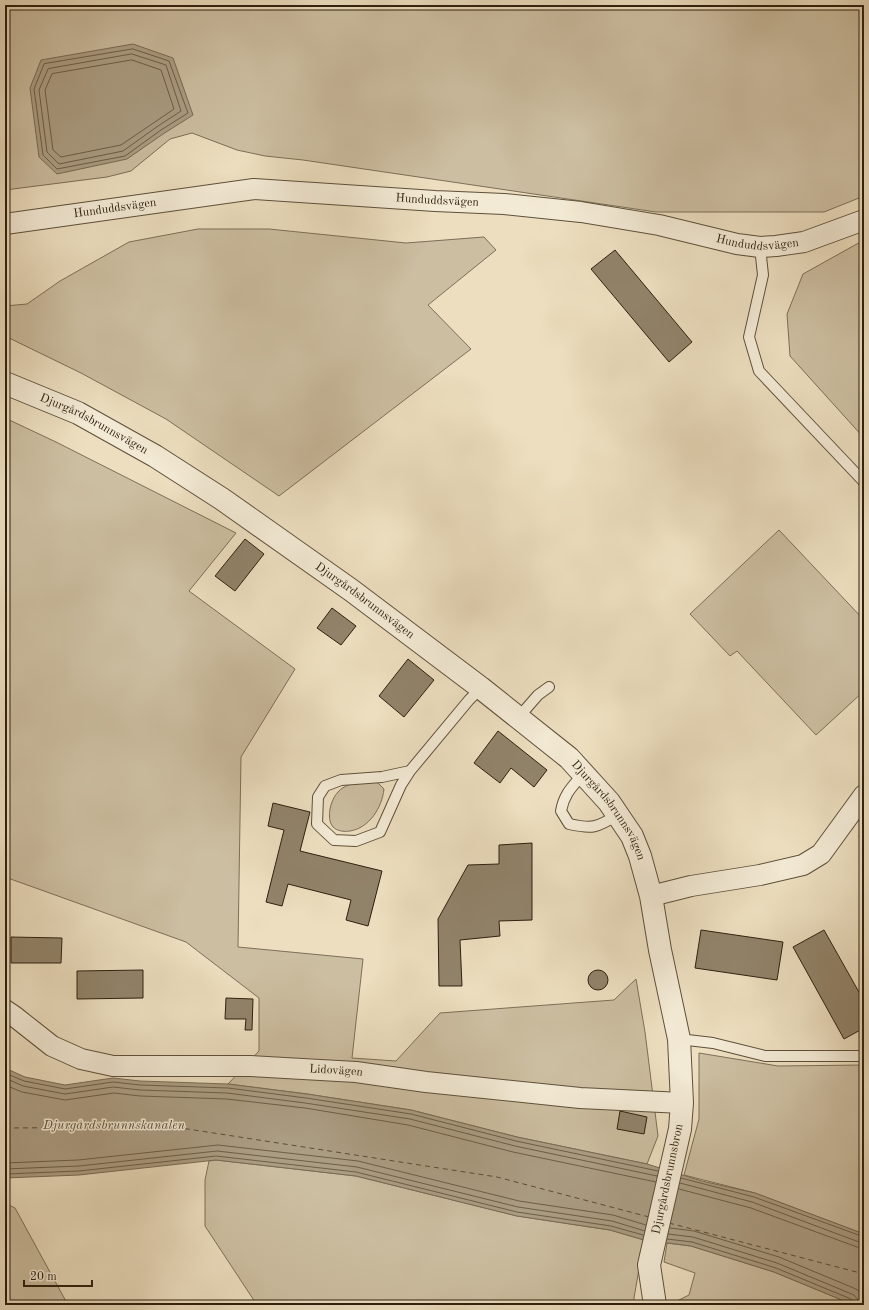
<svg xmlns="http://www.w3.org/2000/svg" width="869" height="1310" font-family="'Old Standard TT',serif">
<rect width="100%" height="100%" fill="#ecdebf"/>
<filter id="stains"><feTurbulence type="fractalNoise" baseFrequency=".005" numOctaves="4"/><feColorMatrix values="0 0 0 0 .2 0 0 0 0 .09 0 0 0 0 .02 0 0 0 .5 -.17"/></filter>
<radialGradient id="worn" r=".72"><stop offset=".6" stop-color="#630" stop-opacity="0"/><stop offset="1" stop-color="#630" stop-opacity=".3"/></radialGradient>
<!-- green -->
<g fill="#ccbea1" stroke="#7d6f58">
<polygon points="5,5 864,5 864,196 824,212 656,212 303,160 265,156 237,150 192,133 170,139 131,171 107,177 5,190"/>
<polygon points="198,229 269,229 406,243 484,237 496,250 428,305 471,349 279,496 166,419 81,373 5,336 5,306 27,304 60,281 129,242"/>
<polygon points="864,240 864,438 790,356 787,314 803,274"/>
<polygon points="5,418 56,442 236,533 189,591 295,669 241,757 238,947 363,959 352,1058 396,1061 440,1013 614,1000 636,979 645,1032 658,1136 647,1164 517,1137 411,1110 307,1094 228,1084 259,1051 259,998 186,942 5,877"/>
<polygon points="779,530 864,620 864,691 816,735 737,651 730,656 690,614"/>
<path d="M374,780L379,784L384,789C382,808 369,828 350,831C344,832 337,831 333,827C329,822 329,815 330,809C335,785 352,782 374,780Z"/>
<polygon points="699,1053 778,1066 864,1065 864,1234 755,1193 684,1175 699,1119"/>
<polygon points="216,1160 356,1176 517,1216 610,1230 644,1240 634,1298 634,1305 257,1305 205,1226 205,1180 209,1161"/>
<polygon points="5,1203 15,1208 68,1305 5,1305"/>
<polygon points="667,1243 691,1246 774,1272 854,1305 677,1305 677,1301 689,1295 695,1273 664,1262"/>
</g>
<!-- water -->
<g fill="#ab9d83" stroke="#796b54">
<polygon points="133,44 173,58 193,115 163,134 127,159 57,174 39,157 30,88 41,60"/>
<polygon points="5,1068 25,1077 65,1085 113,1078 140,1081 228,1084 307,1094 411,1110 517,1137 647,1164 702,1181 755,1193 864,1234 864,1305 854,1305 774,1272 691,1246 644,1240 610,1230 517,1216 356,1176 216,1160 79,1175 5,1178"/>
</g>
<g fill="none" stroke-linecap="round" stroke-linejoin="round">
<!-- shore -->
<g stroke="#6c5e48" stroke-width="1">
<polygon points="133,49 169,61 188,113 161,130 125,156 57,169 43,155 34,89 44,64"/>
<polygon points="132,54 166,65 181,111 158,126 123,151 59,164 47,152 39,90 48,69"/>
<polygon points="132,60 161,70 174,109 121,145 61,157 53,150 45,90 52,74"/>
<polyline points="5,1073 24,1081 65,1089 113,1082 140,1085 228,1088 306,1098 411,1114 516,1141 658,1171"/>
<polyline points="5,1078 23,1086 65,1094 113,1087 140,1090 227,1093 305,1103 410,1119 515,1146 657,1176"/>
<polyline points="5,1085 22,1092 65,1100 114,1093 140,1096 227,1099 305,1108 408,1125 513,1152 656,1182"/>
<polyline points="5,1163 78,1160 218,1145 358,1161 519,1201 613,1215 646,1225"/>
<polyline points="5,1169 79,1166 217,1151 357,1167 518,1207 612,1221 645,1231"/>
<polyline points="5,1174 79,1171 216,1156 356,1172 517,1212 611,1226 643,1235"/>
<polyline points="681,1178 754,1197 864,1237"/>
<polyline points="680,1183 752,1202 859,1242 864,1242"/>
<polyline points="679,1189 751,1208 857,1247 864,1248"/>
<polyline points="670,1228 694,1231 779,1257 856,1289 861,1293 864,1298"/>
<polyline points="668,1234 693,1237 777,1263 854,1295 858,1300 859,1305"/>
<polyline points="667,1239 692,1242 776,1268 851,1299 854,1302 854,1305"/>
</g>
<!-- ferry -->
<g stroke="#5a4c37" stroke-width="1" stroke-dasharray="5 4" stroke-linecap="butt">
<polyline points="5,1128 175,1127 497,1177 649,1217"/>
<polyline points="669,1223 864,1274"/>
</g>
</g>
<!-- building -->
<g fill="#91836a" stroke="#2e200e">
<polygon points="615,250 692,342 669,362 591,269"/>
<polygon points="245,539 264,554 235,591 215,576"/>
<polygon points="332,608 356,626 341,645 317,628"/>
<polygon points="408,659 434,680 404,717 379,696"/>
<polygon points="498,731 547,770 534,787 511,768 500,783 474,763"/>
<polygon points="273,803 310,812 300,851 382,871 368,926 346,920 351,900 288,884 282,906 266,902 284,830 268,826"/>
<polygon points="864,833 864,849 859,836"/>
<polygon points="532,843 532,920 499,921 500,936 460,940 462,986 439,986 438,919 468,865 499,864 499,845"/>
<polygon points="701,930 783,942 777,980 695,968"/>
<polygon points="824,930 864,1001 864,1028 844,1039 793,947"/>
<polygon points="11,937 62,938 61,963 11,963"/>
<polygon points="143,970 143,998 77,999 77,971"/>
<circle cx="598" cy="980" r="10"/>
<polygon points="226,998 253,999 252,1030 245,1030 246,1019 225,1019"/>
<polygon points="620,1111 647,1117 644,1134 617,1129"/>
</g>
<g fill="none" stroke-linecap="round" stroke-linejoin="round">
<!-- service casing -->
<g stroke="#5e503a" stroke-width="12">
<g id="service">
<polyline points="760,247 763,275 749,337 759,371 864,482"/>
<polyline points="518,718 538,695 549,687"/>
<polyline points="410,771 401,785 380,832 356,841 334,840 317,824 318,797 325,786 341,780 382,777 410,771 469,700 481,688"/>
<path d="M583,774C572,787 564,794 561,811L569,824C592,829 597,828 617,815"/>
<polyline points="679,1039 713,1043 765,1056 864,1056"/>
</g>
</g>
<!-- minor casing -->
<g stroke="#5e503a" stroke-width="22">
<g id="minor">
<path id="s1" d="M5,224L254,189L435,201L504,204L581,212L659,225L737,244L760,247L776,246L804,242L864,220"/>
<polyline points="651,896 691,886 760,875 803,865 821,854 864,795"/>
<path id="s2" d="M5,1010L14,1016L52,1046L81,1059L113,1066H250L356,1072L426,1082L580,1098L682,1103"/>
</g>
</g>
<!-- tertiary casing -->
<g stroke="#5e503a" stroke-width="24">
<g id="tertiary">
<path id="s3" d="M5,383L78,413L155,456L222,499L351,590L481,688L569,758L609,802L632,836L640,856L651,896L660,950L679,1039L682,1103L680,1129L649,1265L655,1305"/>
</g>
</g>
<!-- service -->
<use href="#service" stroke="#f3ead5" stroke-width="10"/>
<!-- minor -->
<use href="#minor" stroke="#f3ead5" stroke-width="20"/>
<!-- tertiary -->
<use href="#tertiary" stroke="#f3ead5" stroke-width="22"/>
</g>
<g text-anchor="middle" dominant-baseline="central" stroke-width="3" stroke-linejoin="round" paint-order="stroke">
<!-- street labels -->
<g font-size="12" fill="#2e200e" stroke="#f3ead5">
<text stroke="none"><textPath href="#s1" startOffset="435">Hunduddsvägen</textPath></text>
<text stroke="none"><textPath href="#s1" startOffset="111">Hunduddsvägen</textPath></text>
<text stroke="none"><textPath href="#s1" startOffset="759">Hunduddsvägen</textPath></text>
<text stroke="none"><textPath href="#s3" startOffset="98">Djurgårdsbrunnsvägen</textPath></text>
<text stroke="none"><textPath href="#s3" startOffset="422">Djurgårdsbrunnsvägen</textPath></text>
<text stroke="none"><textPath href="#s3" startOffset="746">Djurgårdsbrunnsvägen</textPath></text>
<text stroke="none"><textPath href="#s2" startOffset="347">Lidovägen</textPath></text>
<text transform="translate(668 1179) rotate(-78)">Djurgårdsbrunnsbron</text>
</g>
<!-- water labels -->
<g font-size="13" font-style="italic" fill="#5a4c37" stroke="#f3ead5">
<text x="114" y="1125">Djurgårdsbrunnskanalen</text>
</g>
</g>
<!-- margin -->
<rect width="869" height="1310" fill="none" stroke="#ecdebf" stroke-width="20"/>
<rect x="6" y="6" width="857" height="1298" fill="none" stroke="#2e200e" stroke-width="2"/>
<rect x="10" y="10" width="849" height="1290" fill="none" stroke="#2e200e"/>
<!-- scale -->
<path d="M24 1280v6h68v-6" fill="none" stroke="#2e200e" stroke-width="2"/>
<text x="30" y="1280" font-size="12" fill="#2e200e" stroke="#f3ead5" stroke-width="3" paint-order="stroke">20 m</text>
<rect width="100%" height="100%" filter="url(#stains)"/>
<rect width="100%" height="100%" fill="url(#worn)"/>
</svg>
